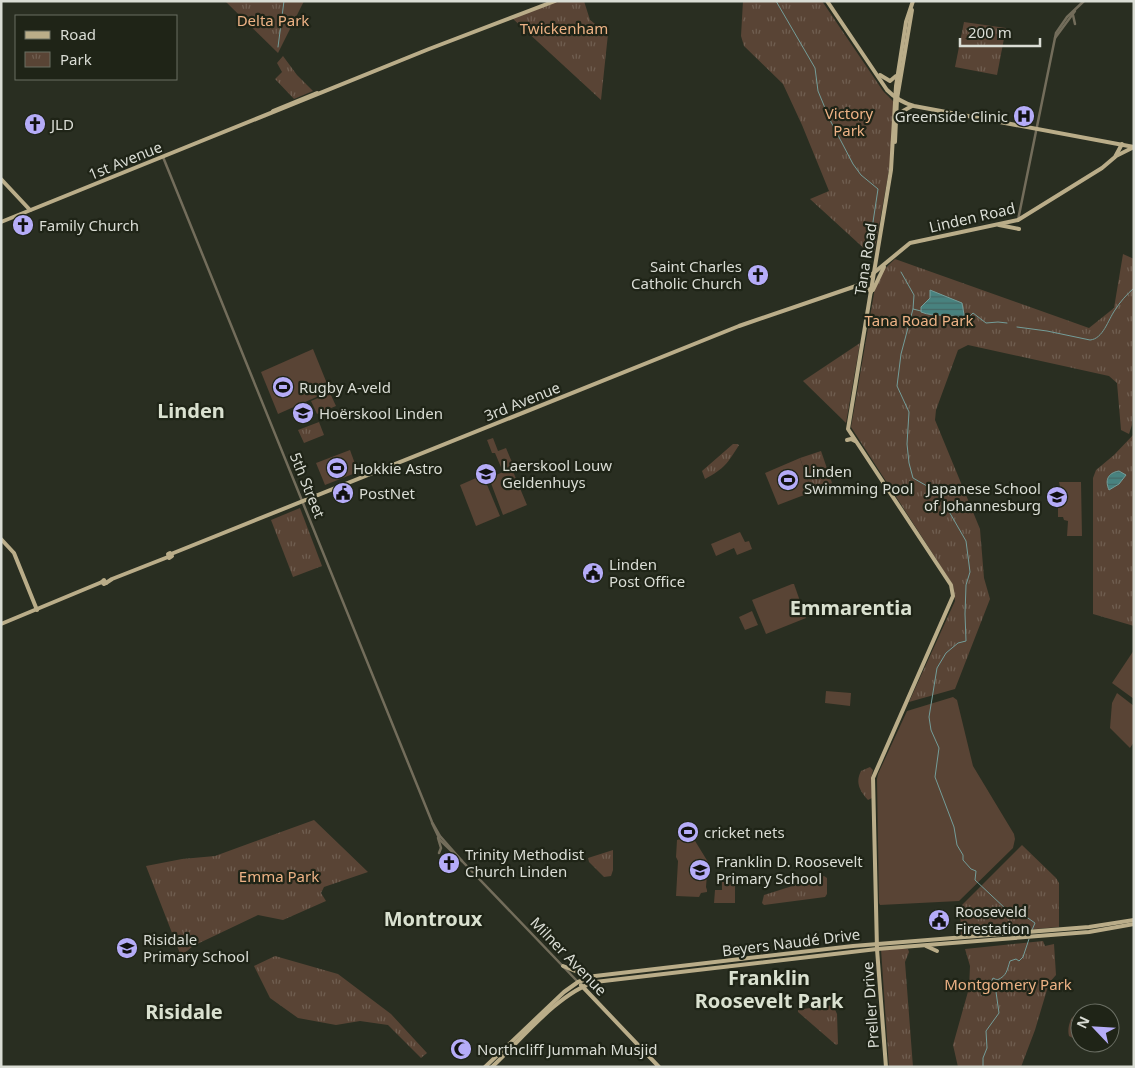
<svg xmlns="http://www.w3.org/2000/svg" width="1135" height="1068" font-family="'Noto Sans',sans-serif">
<defs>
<pattern id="park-tufts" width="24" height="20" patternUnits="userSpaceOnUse" patternTransform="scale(1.25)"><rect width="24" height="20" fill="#594435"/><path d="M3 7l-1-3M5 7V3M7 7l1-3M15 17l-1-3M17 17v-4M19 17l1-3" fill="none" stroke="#705f51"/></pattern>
<pattern id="water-rules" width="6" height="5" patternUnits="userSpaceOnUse" patternTransform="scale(1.25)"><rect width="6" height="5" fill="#48827f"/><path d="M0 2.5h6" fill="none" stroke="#456866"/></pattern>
</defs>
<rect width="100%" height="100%" fill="#292e21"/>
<!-- green -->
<g fill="#594435">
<polygon points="313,349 330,391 278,414 261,372"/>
<polygon points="330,393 336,406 317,414 311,401"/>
<polygon points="493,438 498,451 506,448 514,467 506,471 512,469 527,505 503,515 489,478 503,472 495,453 492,453 487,440"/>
<polygon points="350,450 358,472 325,485 316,463"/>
<polygon points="800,458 812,492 778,505 765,473"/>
<polygon points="483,475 500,516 476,526 460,485"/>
<polygon points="1059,482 1081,482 1082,536 1067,536 1068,521 1064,520 1063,517 1058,517 1058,501 1060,500 1060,493 1061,492"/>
<polygon points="740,532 745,542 749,541 752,549 737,555 734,548 716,556 711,544"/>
<polygon points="792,584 794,584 806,618 766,634 752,600"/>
<polygon points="752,611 758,625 745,630 739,617"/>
<polygon points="1134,650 1134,699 1112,683"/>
<polygon points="826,691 851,693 850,706 825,703"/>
<polygon points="1117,693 1134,706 1134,742 1130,748 1110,728 1112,703"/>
<polygon points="953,697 957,700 973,766 1014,834 1015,839 1013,848 959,901 880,905 879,903 877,779 878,774 907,711"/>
<polygon points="692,836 708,862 706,887 707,890 707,892 701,893 699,897 676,896 678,861 676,857 677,840"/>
<polygon points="722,882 735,882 735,903 714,903 715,890 722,890"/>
</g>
<!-- park -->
<g fill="url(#park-tufts)">
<polygon points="225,1 304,1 278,53"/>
<polygon points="555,1 584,1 590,20 608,34 601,100 512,18"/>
<polygon points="743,1 822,1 883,91 895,103 893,148 874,254 869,253 810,199 829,191 802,125 783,84 744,46 741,36"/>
<polygon points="964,22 1006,28 997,75 955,67"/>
<polygon points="283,56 297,75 313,91 294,99 275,79 282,72 277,63"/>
<polygon points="1123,254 1134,259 1134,397 1132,425 1129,434 1121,430 1117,383 1109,376 968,345 958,350 936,410 935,420 980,529 984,578 990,599 955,689 909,702 955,601 953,585 851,427 877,276 895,259 1089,328 1114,308"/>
<polygon points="860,343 846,423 803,381"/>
<polygon points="319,422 324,435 304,443 298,430"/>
<polygon points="1134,434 1134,626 1093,614 1093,478 1096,470 1114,455"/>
<path d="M733,444H737L739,445C727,464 725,468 705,479L702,471Z"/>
<polygon points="821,451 832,483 812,492 800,458"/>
<polygon points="300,508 322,566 293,577 271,520"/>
<path d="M870,767L873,770L871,779L872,798L868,800C860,791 855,783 861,771Z"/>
<polygon points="314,820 368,872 324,887 321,893 326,901 283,920 258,915 193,946 181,956 146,866 182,859 215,856"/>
<polygon points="1022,845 1056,878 1059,883 1059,927 961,935 960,907"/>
<polygon points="613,850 613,870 611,876 604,877 589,862 588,858"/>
<polygon points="824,876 827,878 827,894 825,897 764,905 762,903 764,895"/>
<polygon points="1043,941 1045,946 1054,944 1056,975 1049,983 1035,1030 1021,1067 958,1067 953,1045 969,988 970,966 965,949"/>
<polygon points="881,949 908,949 909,952 905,962 913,1067 889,1067"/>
<polygon points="275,956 338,974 391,1014 427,1053 421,1058 388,1025 360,1021 336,1025 298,1018 270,998 254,966"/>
<polygon points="827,1005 834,1007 837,1014 838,1044 836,1045 798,1012 798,1010"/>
<path d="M1075,1015L1079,1016L1078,1036L1073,1038L1069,1036C1067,1029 1070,1018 1075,1015Z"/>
</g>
<!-- water -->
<g fill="url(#water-rules)" stroke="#749d99">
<path d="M930,290L962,303L965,320C951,312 935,318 921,312V307L930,298Z"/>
<path d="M1119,471L1126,475L1119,484L1109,490C1105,481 1107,473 1119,471Z"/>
</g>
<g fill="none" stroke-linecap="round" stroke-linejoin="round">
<!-- stream -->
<g stroke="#749d99" stroke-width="1">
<polyline points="776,1 815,68 818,91 830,120 853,164 861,175 878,189 870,242"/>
<polyline points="278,47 284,1"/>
<polyline points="901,272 914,295 913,309 921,311"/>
<polyline points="913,309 901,354 897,386 909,412 907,444 909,463 913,478 934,490 943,501 966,541 970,572 966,585 965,614 966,641 958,643 946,653 937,668 929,717 931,730 939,748 935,777 954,827 957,845 963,855 963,860 971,869 976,871 975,880 1007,910 1025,916 1035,923 1032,930"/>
<polyline points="964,315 969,317 973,313 986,323 998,322 1007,323"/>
<path d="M1017,327L1047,331L1090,340C1103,339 1108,320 1115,310C1120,302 1127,294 1134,288"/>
<path d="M983,1067V1058L987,1048L986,1031L999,1013L996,992L990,985L993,978L997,980C1007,976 1007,970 1010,961L1016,959L1019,961L1023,957L1029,939"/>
</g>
<!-- minor -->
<g stroke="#736d5b" stroke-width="2.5">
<polyline points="1073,15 1075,24"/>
<polyline points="1055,38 1075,11"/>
<polyline points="163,157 432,822 440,836 462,861 578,982"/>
<polyline points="1018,220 1056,33 1067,17 1084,1"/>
<polyline points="432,823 440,840 462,861"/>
<polyline points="438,838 441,848 439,853"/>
</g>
<!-- major -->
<g stroke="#baad89" stroke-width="4">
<path d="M827,1L887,90C895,98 903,103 914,106L1134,147"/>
<polyline points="880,75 890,81 896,76"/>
<polyline points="273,111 317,93"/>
<polyline points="898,119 903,111 912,106"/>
<polyline points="895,142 897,99 912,10"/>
<polyline points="1116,156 1134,147"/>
<polyline points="1,179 30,210"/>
<polyline points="1,222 429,49 555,1"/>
<polyline points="999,225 1019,229"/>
<polyline points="859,285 866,286 871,292"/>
<polyline points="873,290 884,267"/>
<polyline points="847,440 851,439 855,441"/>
<polyline points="1,539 14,553 37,610"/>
<polygon points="170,553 172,556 169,558 168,554"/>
<polyline points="171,554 739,326 859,285 910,243 1018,220 1102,168 1115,157 1122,144"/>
<polygon points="104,580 106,583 104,584 102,582"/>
<polyline points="106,583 112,579 168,557"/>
<polyline points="1,624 102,582"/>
<polyline points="926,946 937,951"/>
<polyline points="563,966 590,977"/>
<polyline points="581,985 659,1067"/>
<polyline points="485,1067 564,992 578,982 595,976 853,946 1089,927 1134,920"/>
<path d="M492,1067C521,1040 558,993 595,982L877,949L1089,932L1134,924"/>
<polyline points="886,1067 877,949 873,778 953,596 951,585 848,429 891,170 896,86 906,22 913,1"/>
</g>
</g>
<!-- icons -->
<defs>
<g id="hospital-disc" transform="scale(1.125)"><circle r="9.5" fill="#b5acf8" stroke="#1f2417"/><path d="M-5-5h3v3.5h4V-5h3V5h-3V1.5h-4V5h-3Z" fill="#111"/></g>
<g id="church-disc" transform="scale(1.125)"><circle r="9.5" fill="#b5acf8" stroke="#1f2417"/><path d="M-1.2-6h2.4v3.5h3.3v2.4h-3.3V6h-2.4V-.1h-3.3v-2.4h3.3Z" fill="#111"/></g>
<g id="stadium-disc" transform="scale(1.125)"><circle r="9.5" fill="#b5acf8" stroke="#1f2417"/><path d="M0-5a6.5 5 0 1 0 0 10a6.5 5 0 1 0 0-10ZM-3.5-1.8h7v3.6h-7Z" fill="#111"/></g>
<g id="school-disc" transform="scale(1.125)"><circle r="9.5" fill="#b5acf8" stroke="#1f2417"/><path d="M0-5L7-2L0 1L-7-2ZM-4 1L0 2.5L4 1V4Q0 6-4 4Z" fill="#111"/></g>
<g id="civic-disc" transform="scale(1.125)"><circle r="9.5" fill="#b5acf8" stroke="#1f2417"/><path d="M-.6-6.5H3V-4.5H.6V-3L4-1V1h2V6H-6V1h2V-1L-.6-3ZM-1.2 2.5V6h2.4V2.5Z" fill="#111"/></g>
<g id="mosque-disc" transform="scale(1.125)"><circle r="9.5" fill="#b5acf8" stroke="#1f2417"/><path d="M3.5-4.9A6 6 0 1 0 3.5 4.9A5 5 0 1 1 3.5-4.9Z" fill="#111"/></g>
</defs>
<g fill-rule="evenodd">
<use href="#hospital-disc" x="1024" y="116"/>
<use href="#church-disc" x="35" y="124"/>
<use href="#church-disc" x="23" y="225"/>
<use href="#church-disc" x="758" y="275"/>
<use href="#stadium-disc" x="283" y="387"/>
<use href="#school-disc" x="303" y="413"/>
<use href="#stadium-disc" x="337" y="468"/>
<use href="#school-disc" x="486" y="474"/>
<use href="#stadium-disc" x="788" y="480"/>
<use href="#civic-disc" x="343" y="493"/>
<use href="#school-disc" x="1057" y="497"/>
<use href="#civic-disc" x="593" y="573"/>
<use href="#stadium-disc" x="688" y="832"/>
<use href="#church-disc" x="449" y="863"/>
<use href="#school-disc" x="700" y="870"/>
<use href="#civic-disc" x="939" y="920"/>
<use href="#school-disc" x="127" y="948"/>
<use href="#mosque-disc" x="461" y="1049"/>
</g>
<g text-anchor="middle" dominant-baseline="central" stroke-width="4.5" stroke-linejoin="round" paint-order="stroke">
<!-- park labels -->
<g font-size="15" fill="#edb285" stroke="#1f2417">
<text x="273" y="20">Delta Park</text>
<text x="564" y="28">Twickenham</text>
<text x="849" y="113">Victory<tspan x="849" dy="17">Park</tspan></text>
<text x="919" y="320">Tana Road Park</text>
<text x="279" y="876">Emma Park</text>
<text x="1008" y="984">Montgomery Park</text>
</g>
<!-- poi labels -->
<g font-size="15" fill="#daddd5" stroke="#1f2417" text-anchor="start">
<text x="1008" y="116" text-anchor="end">Greenside Clinic</text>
<text x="51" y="124">JLD</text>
<text x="39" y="225">Family Church</text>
<text x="742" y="266" text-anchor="end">Saint Charles<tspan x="742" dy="17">Catholic Church</tspan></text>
<text x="299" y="387">Rugby A-veld</text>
<text x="319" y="413">Hoërskool Linden</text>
<text x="502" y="465">Laerskool Louw<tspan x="502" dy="17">Geldenhuys</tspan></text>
<text x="353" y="468">Hokkie Astro</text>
<text x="804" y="471">Linden<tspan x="804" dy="17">Swimming Pool</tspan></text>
<text x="1041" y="488" text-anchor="end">Japanese School<tspan x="1041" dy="17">of Johannesburg</tspan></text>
<text x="359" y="493">PostNet</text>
<text x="609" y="564">Linden<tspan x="609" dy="17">Post Office</tspan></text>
<text x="704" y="832">cricket nets</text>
<text x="465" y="854">Trinity Methodist<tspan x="465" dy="17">Church Linden</tspan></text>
<text x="716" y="861">Franklin D. Roosevelt<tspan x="716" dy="17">Primary School</tspan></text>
<text x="955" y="911">Rooseveld<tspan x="955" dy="17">Firestation</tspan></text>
<text x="143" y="939">Risidale<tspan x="143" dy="17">Primary School</tspan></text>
<text x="477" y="1049">Northcliff Jummah Musjid</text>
</g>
<!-- street labels -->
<g font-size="15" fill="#daddd5" stroke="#1f2417">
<text transform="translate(125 160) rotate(-22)">1st Avenue</text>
<text transform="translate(972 217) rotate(-13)">Linden Road</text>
<text transform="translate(865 259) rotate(-81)">Tana Road</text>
<text transform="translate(522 401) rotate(-22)">3rd Avenue</text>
<text transform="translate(308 485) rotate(68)">5th Street</text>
<text transform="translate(791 942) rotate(-7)">Beyers Naudé Drive</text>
<text transform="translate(569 956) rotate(46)">Milner Avenue</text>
<text transform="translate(870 1005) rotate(-94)">Preller Drive</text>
</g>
<!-- district labels -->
<g font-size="20" font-weight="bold" fill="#dae1d0" stroke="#1f2417">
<text x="191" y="410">Linden</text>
<text x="851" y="607">Emmarentia</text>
<text x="433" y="918">Montroux</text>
<text x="769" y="977">Franklin<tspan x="769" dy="23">Roosevelt Park</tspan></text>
<text x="184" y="1011">Risidale</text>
</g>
</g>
<!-- border -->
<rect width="1135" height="1068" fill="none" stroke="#daddd5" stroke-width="5"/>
<!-- legend -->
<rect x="15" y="15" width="162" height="65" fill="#1f2417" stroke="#6a6e63"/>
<rect x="25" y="31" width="25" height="8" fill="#baad89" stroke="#6a6e63"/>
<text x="60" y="40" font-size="15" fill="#daddd5">Road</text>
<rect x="25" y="52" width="25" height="15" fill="url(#park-tufts)" stroke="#6a6e63"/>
<text x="60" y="65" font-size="15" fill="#daddd5">Park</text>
<!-- north arrow -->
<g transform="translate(1095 1028) rotate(295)"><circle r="24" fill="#1f2417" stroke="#6a6e63"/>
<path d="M0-4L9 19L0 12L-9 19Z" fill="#b5acf8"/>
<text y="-8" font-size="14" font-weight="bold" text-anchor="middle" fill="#daddd5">N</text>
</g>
<!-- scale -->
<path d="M960 38v8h80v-8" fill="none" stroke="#daddd5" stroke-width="2.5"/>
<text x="968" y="38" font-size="15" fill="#daddd5" stroke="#1f2417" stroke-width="4" paint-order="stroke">200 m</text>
</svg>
